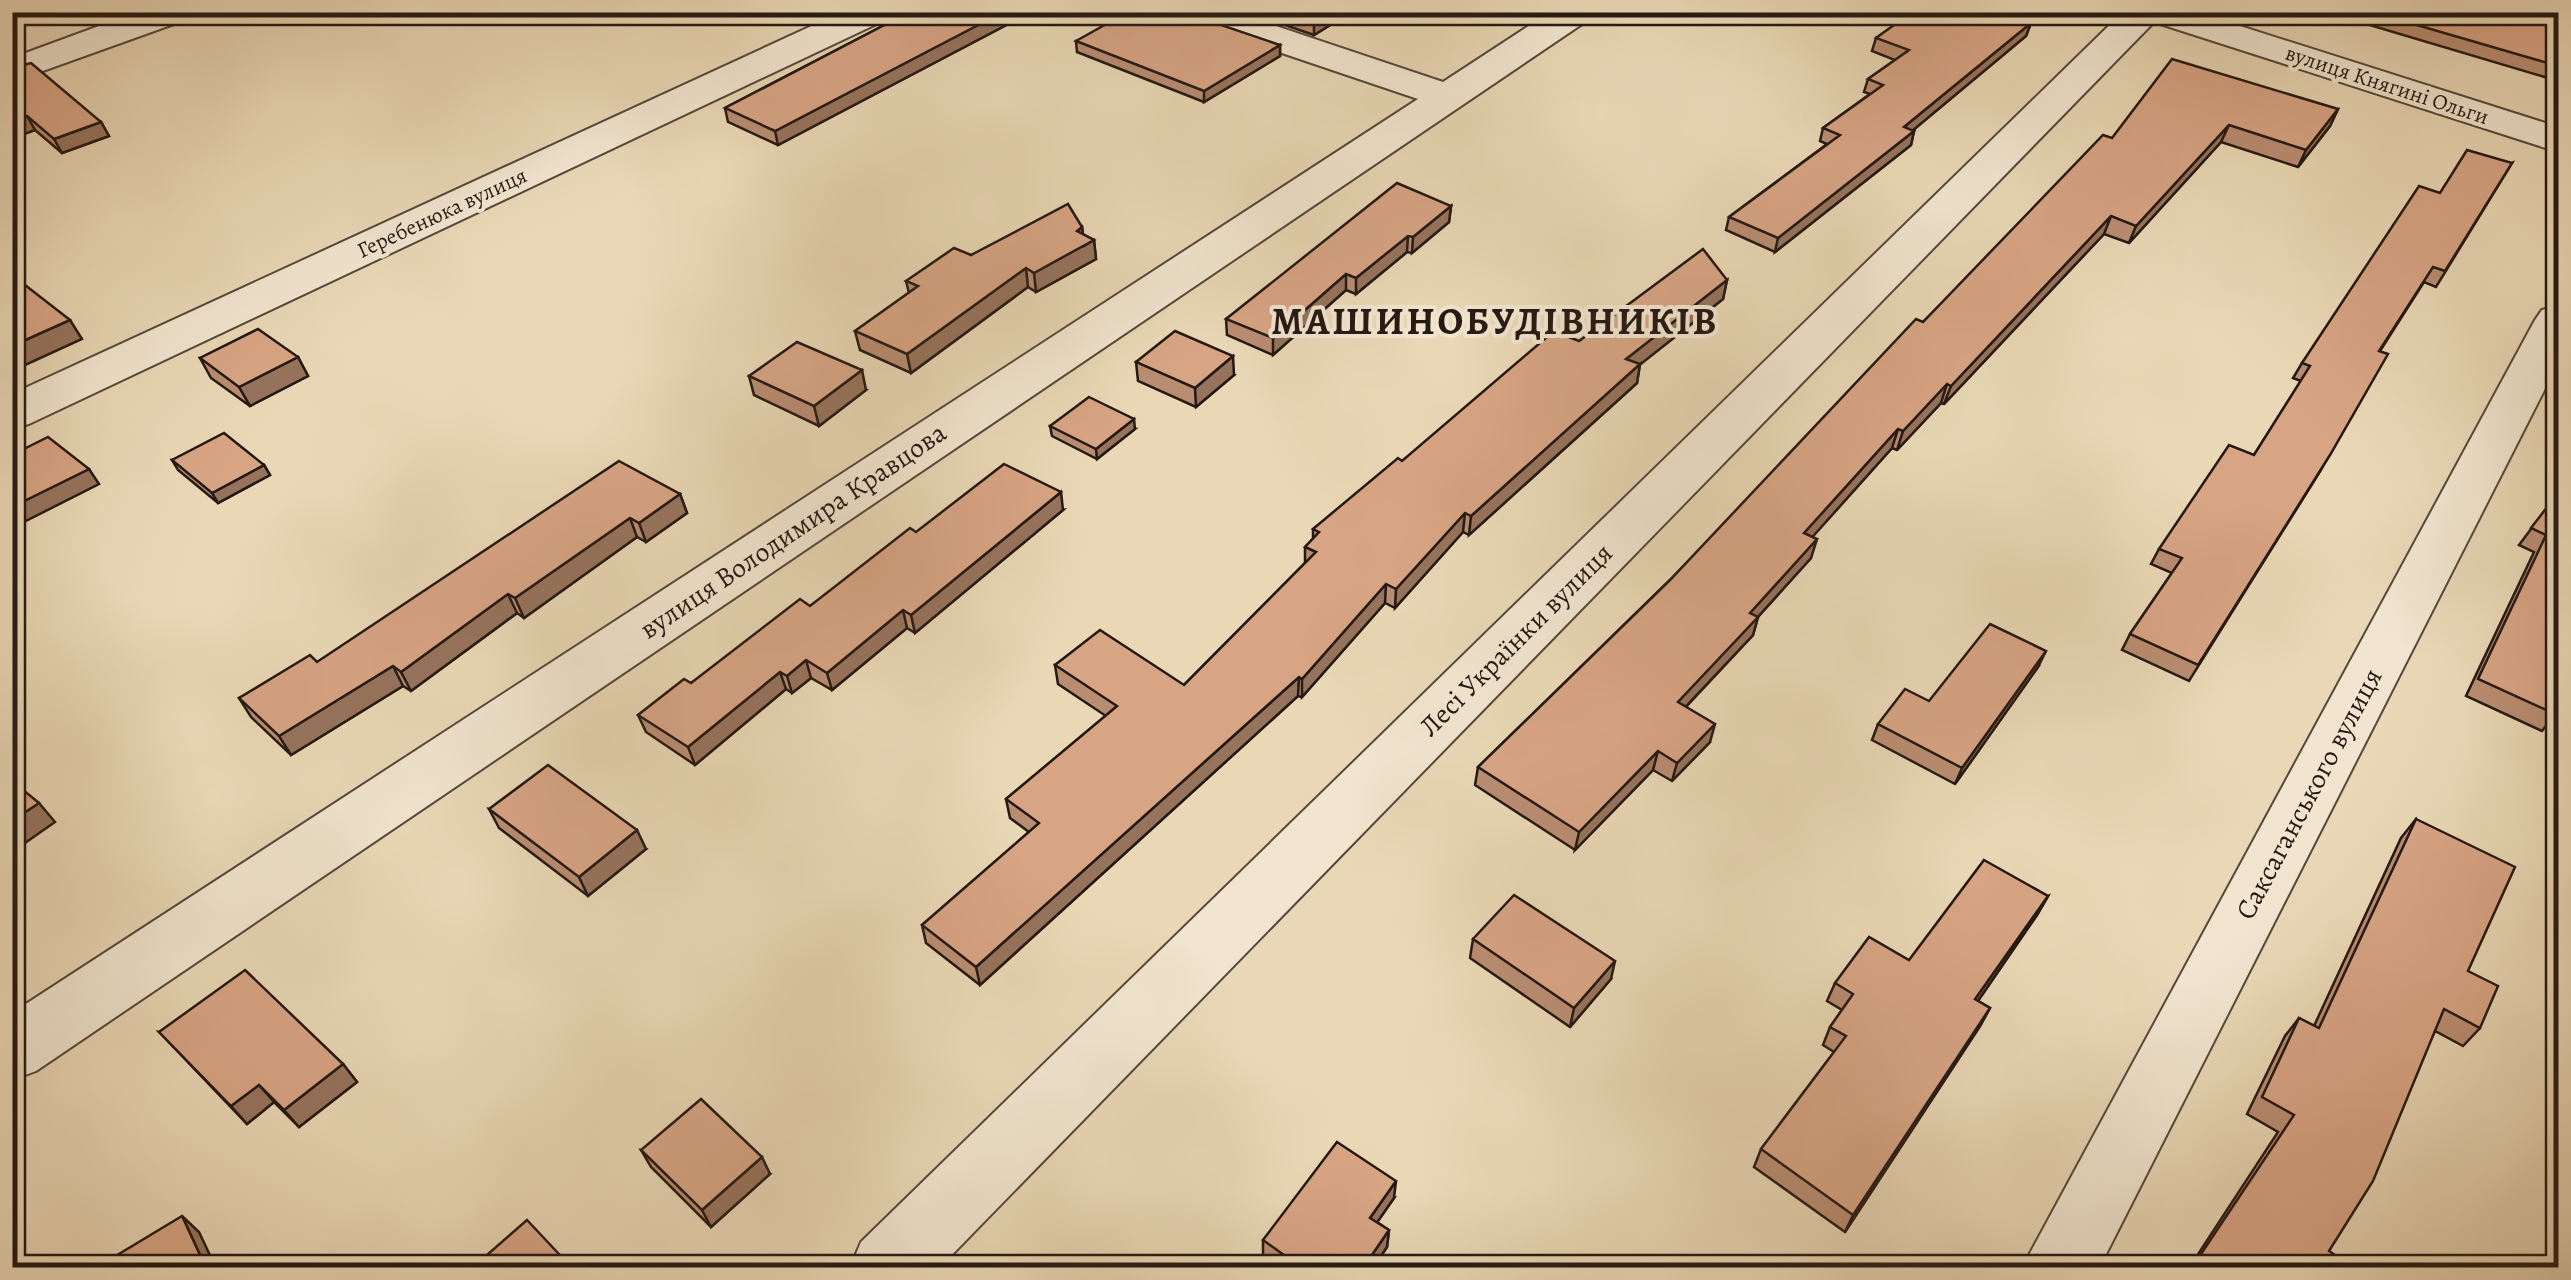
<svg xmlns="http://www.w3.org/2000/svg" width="2571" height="1280" font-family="Alegreya,serif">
<rect width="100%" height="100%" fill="#e9d7b5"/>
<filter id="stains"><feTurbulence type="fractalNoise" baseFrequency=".002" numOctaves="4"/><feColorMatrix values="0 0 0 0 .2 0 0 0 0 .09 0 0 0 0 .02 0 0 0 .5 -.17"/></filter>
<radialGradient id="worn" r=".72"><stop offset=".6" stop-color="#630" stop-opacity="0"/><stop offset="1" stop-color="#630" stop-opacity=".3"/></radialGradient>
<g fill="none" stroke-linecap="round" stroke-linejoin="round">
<!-- minor casing -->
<g stroke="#56483c" stroke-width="4">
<g id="minor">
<polygon points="137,12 189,12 185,20 12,82 12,58"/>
<polygon points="842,12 889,12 885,20 29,424 12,428 12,394"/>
<polygon points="1180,12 1234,12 1443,82 1550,12 1592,12 1588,20 36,1071 12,1080 12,1013 1418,99 1184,20"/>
<polygon points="2123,12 2196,12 2558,127 2558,152 2154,22 939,1268 850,1268 861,1242"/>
<polygon points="2558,306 2558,363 2099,1268 2022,1268 2535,320 2542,310"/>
</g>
</g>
<!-- minor -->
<use href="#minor" fill="#f1e5cf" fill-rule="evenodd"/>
</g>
<!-- wall -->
<g fill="#b98d72" stroke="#251913" stroke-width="2.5">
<polygon points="888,12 1031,12 778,145 728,122 725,108 890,22"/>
<polygon points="1247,12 1351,12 1314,35"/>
<polygon points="2326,12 2558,12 2558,81"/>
<polygon points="2031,23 2026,36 1912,131 1914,131 1911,145 1775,252 1726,230 1729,217 1827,144 1820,141 1823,128 1870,94 1864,92 1868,79 1895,60 1872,51 1876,38"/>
<polygon points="1076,41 1280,45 1280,56 1204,102 1077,52"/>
<polygon points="12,68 101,122 109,136 62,153 35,130 21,135 18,132 12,134"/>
<polygon points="2338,109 2330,126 2298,167 2221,142 2129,243 2104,234 1944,404 1941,403 1897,450 1892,448 1812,537 1811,558 1758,617 1753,635 1686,707 1710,742 1672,781 1653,770 1575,850 1475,785 1478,767 1670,580 1923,322 2112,138"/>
<polygon points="2512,163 2436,287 2424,282 2380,351 2321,470 2189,681 2122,650 2130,634 2172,573 2151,564 2159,549 2254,455 2301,381 2293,378 2302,363 2440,193"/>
<polygon points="1451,206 1449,222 1412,253 1407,252 1356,294 1346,290 1273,355 1227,335 1226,319"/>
<polygon points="1082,227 1083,234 1094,240 1096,259 1036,292 1028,287 911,373 860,350 855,331 909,293 906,281 971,255"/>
<polygon points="1727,280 1723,299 1640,364 1637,383 1469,535 1463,532 1395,608 1385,603 1302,697 1298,696 980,985 926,943 922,925 1029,832 1010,818 1006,799 1106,716 1058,684 1055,665 1184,685 1305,563 1305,547 1313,539 1313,529 1402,461 1579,341"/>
<polygon points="298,357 308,376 250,406 211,378 200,358"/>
<polygon points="1136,362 1234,375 1196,407 1138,381"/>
<polygon points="749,376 866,390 819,426 754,395"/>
<polygon points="1050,426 1135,429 1097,459 1052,436"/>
<polygon points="172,460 264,465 270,475 218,503 178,470"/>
<polygon points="2558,493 2555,714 2542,731 2466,696 2534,552 2519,545"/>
<polygon points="680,494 687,513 646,542 637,537 524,618 517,613 411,691 403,686 291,755 251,717 239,698"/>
<polygon points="1063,510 915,633 907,628 832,690 811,678 792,693 786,689 695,765 646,732 638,715 691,683 810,606 916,532"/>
<polygon points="2038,667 1955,784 1872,740 1878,724 1929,701"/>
<polygon points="489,809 646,849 588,896 499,828"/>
<polygon points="2416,819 2468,971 2480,1028 2463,1046 2435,1031 2329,1251 2353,1268 2189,1268 2278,1132 2247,1114 2285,1036 2299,1018 2314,1026 2401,838"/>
<polygon points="2558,840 2558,856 2552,853"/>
<polygon points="2048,896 2037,915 1978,1001 1990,1008 1980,1026 1845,1232 1754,1167 1761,1149 1834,1052 1823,1045 1830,1027 1842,1010 1827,1001 1835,983 1909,960"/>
<polygon points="1473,939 1611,979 1570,1027 1470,958"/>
<polygon points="159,1032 343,1064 357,1082 299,1127 274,1102 247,1124"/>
<polygon points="641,1150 770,1174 711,1227 651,1167"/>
<polygon points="1394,1198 1377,1222 1389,1230 1387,1247 1373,1268 1279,1268 1263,1256 1263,1240"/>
</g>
<!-- shaded-wall -->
<g fill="#96735c" stroke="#251913" stroke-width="2.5">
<polygon points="1003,12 1031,12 778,145 775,131"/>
<polygon points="1333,12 1351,12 1314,35 1314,24"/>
<polygon points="2031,23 2026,36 1900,141 1904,127"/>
<polygon points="1280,45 1280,56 1204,102 1204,91"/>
<polygon points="2338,109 2330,126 2298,167 2306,150"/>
<polygon points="27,116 35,130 21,135 13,121"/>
<polygon points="101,122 109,136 62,153 54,139"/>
<polygon points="2229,125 2221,142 2129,243 2136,226"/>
<polygon points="1914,131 1911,145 1775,252 1778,238"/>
<polygon points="1451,206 1449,222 1412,253 1413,237"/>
<polygon points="2111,216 2104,234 1944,404 1951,386"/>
<polygon points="1082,227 1084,246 1094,240 1096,259 1036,292 1034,273"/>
<polygon points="1408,236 1407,252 1356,294 1356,278"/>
<polygon points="1026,268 1028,287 911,373 907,354"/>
<polygon points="1346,274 1346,290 1273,355 1273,338"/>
<polygon points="1727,280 1723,299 1623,378 1626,359"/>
<polygon points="70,320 82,339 12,371 12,346"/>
<polygon points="1233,356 1234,375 1196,407 1195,388"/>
<polygon points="298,357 308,376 250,406 239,387"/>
<polygon points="1640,364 1637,383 1469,535 1471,516"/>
<polygon points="862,370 866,390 819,426 814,406"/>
<polygon points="1947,384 1941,403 1897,450 1903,431"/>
<polygon points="1134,419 1135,429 1097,459 1096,449"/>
<polygon points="1898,429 1892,448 1799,552 1804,533"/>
<polygon points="264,465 270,475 218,503 212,493"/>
<polygon points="89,469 99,484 12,528 12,507"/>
<polygon points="1061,492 1063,510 915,633 911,615"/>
<polygon points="680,494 687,513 646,542 639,523"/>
<polygon points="1465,513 1463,532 1395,608 1396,589"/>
<polygon points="630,518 637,537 524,618 515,598"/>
<polygon points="1817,539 1811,558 1755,620 1758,617 1753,635 1673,720 1678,702 1750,613"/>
<polygon points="1386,584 1385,603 1302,697 1302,679"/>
<polygon points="508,594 517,613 411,691 401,672"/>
<polygon points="903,610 907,628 832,690 827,673"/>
<polygon points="2046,651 2038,667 1955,784 1962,768"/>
<polygon points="806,660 811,678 792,693 787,676"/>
<polygon points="393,666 403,686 291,755 279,736"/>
<polygon points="780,672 786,689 695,765 688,747"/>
<polygon points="1299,677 1298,696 980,985 976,967"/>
<polygon points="1715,724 1710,742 1672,781 1677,763"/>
<polygon points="1658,751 1653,770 1575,850 1579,832"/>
<polygon points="39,803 55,822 12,852 12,821"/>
<polygon points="637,830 646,849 588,896 579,877"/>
<polygon points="2048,896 2037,915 1966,1018 1975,999"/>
<polygon points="1615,961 1611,979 1570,1027 1574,1008"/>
<polygon points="1990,1008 1980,1026 1845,1232 1853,1215"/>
<polygon points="343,1064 357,1082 299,1127 284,1110"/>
<polygon points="259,1085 274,1102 247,1124 231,1106"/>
<polygon points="762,1157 770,1174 711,1227 702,1210"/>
<polygon points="1396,1181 1394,1198 1369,1234 1370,1218"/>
<polygon points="182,1216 199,1232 216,1268 206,1268"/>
<polygon points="1389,1230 1387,1247 1373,1268 1363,1268"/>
</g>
<!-- building -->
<g fill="#d7a484" stroke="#251913" stroke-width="2.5">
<polygon points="890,12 1003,12 775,131 725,108 894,20"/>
<polygon points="1128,12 1183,12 1280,45 1204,91 1076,41"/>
<polygon points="1281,12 1333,12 1314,24"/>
<polygon points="1912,12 1999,12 2031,23 1904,127 1914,131 1778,238 1729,217 1840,135 1823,128 1883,85 1868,79 1909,50 1876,38"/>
<polygon points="2372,12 2558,12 2558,66"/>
<polygon points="2172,59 2338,109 2306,150 2229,125 2136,226 2111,216 1951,386 1947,384 1903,431 1898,429 1804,533 1817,539 1750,613 1758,617 1678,702 1715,724 1677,763 1658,751 1579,832 1478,767 1670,580 1916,319 1923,322 2103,135 2112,138"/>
<polygon points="31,63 101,122 54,139 27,116 13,121 12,68"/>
<polygon points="2467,150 2512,163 2445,271 2433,267 2379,351 2388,354 2330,455 2198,665 2130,634 2182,558 2159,549 2229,445 2254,455 2310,366 2302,363 2419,186 2440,193"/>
<polygon points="1397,183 1451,206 1413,237 1408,236 1356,278 1346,274 1273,338 1226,319"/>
<polygon points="1068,204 1082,227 1077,231 1094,240 1034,273 1026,268 907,354 855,331 918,286 906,281 954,248 971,255"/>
<polygon points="1703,249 1727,280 1626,359 1640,364 1471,516 1465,513 1396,589 1386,584 1302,679 1299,677 976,967 922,925 1039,823 1006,799 1117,706 1055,665 1100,630 1184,685 1316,552 1305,547 1319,532 1313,529 1398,458 1402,461 1554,331 1579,341"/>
<polygon points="25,285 70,320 12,346 12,291"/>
<polygon points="258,329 298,357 239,387 200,358"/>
<polygon points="1175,331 1233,356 1195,388 1136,362"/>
<polygon points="797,342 862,370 814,406 749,376"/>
<polygon points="1089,397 1134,419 1096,449 1050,426"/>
<polygon points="224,433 264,465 212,493 172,460"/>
<polygon points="48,437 89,469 12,507 12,455"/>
<polygon points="619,461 680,494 639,523 630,518 515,598 508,594 401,672 393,666 279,736 239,698 310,655 317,662"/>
<polygon points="1004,464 1061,492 911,615 903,610 827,673 806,660 787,676 780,672 688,747 638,715 684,679 691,683 800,599 810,606 910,528 916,532"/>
<polygon points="2558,493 2558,707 2555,714 2478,679 2546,535 2531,528"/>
<polygon points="1990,624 2046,651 1962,768 1878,724 1905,689 1929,701"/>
<polygon points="548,765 637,830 579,877 489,809"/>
<polygon points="12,781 39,803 12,821"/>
<polygon points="2416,819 2515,867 2468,971 2498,986 2480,1028 2444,1009 2373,1181 2329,1251 2353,1268 2214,1268 2199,1257 2294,1115 2262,1097 2299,1018 2319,1028"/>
<polygon points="1984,860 2048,896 1975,999 1990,1008 1853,1215 1761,1149 1846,1036 1830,1027 1853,994 1835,983 1869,937 1909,960"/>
<polygon points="1514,895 1615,961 1574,1008 1473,939"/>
<polygon points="245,970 343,1064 284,1110 259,1085 231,1106 159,1032"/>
<polygon points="701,1099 762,1157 702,1210 641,1150"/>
<polygon points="1337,1142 1396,1181 1370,1218 1389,1230 1363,1268 1302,1268 1263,1240"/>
<polygon points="182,1216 206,1268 112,1268 109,1260"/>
<polygon points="527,1220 572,1268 472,1268"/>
</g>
<g text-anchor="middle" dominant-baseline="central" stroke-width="8" stroke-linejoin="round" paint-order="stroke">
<!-- far-street labels -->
<g font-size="22" fill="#251913" stroke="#f1e5cf">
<text transform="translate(2387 85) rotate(18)">вулиця Княгині Ольги</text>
<text transform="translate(442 213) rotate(-25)">Геребенюка вулиця</text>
</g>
<!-- street labels -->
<g font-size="28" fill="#251913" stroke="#f1e5cf">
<text transform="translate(793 531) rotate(-34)">вулиця Володимира Кравцова</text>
<text transform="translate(1516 640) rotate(-45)">Лесі Українки вулиця</text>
<text transform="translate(2309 794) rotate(-62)">Саксаганського вулиця</text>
</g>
<!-- district labels -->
<g font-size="38" font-weight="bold" letter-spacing="2.5" fill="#251913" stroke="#f1e5cf">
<text x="1495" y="321">МАШИНОБУДІВНИКІВ</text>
</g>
</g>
<!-- margin -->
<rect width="2571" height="1280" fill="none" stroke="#e9d7b5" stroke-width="50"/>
<rect x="15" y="15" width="2541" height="1250" fill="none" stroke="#251913" stroke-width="5"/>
<rect x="25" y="25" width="2521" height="1230" fill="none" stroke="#251913" stroke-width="2.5"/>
<rect width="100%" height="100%" filter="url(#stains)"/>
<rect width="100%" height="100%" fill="url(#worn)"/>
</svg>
